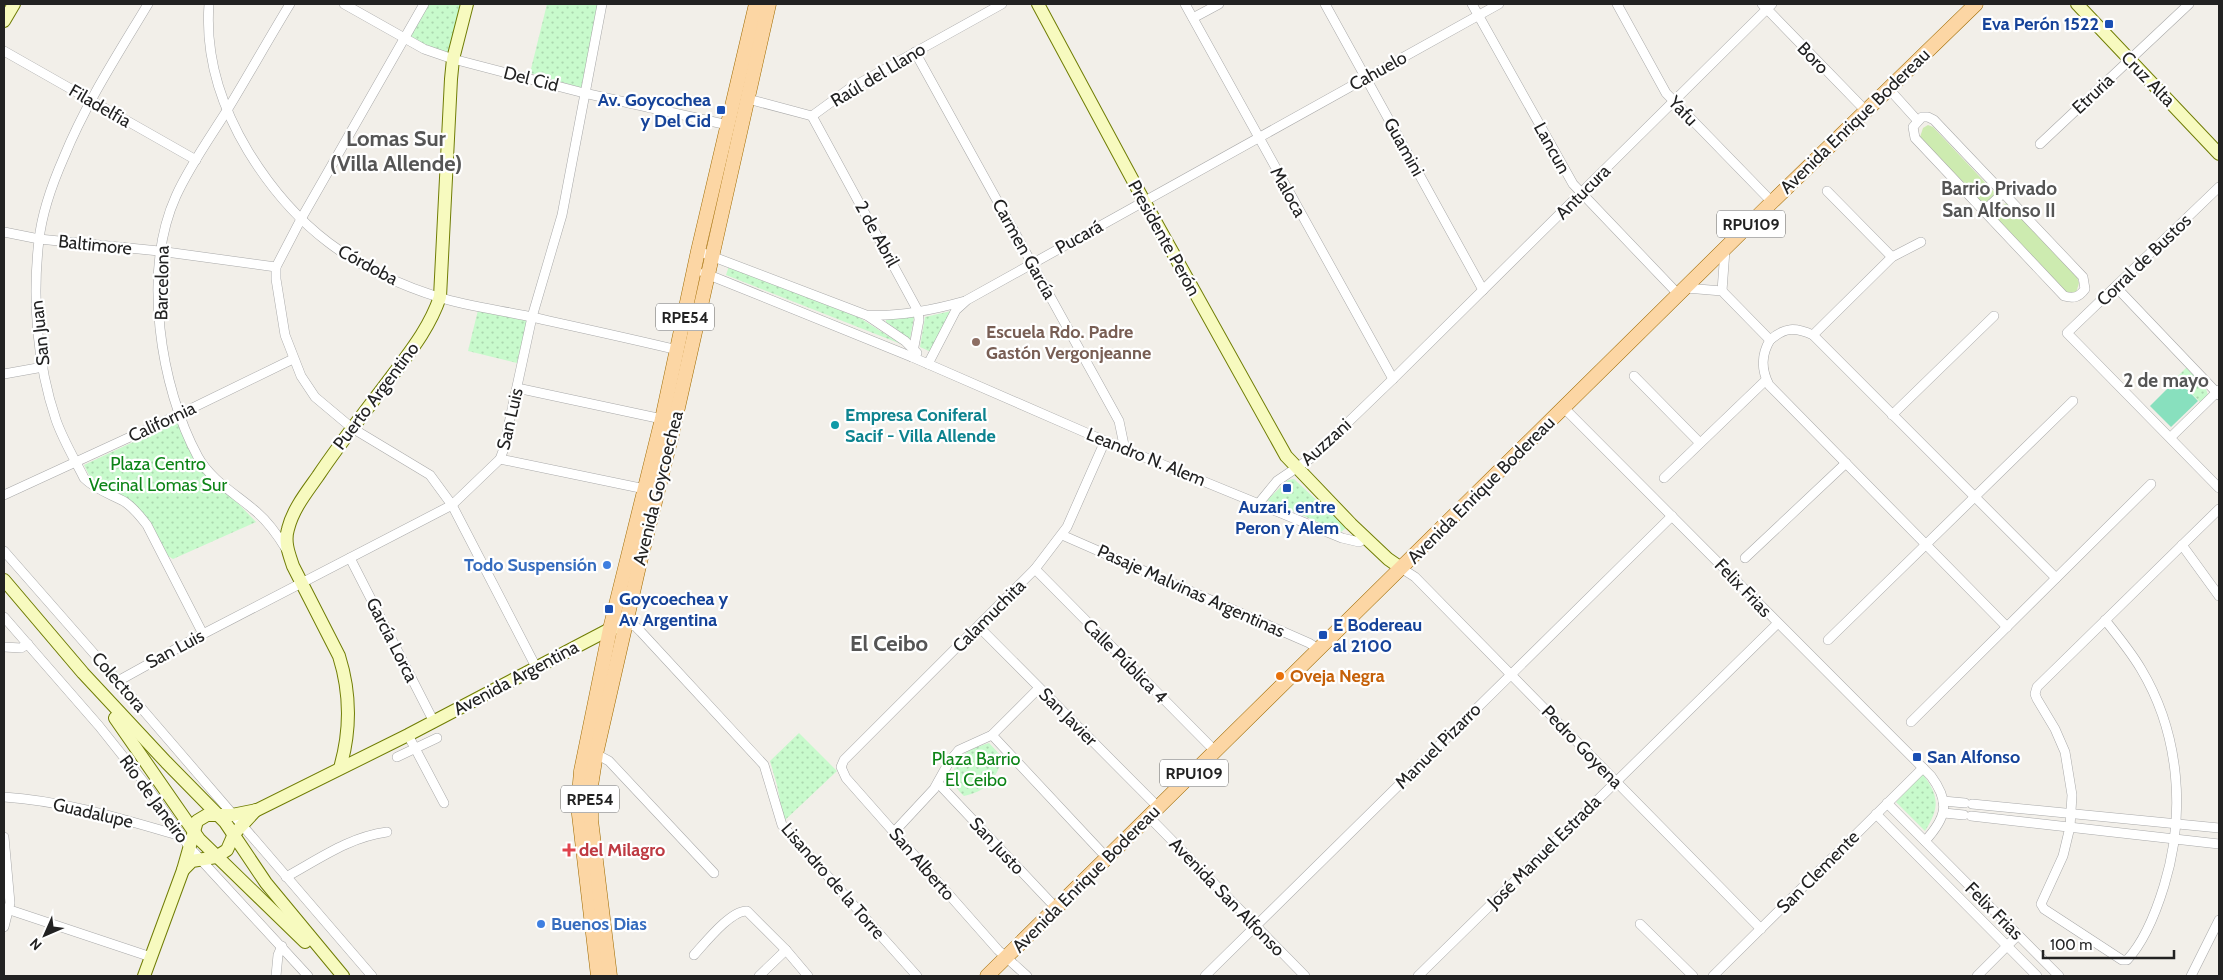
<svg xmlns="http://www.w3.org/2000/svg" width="2223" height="980" font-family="Cabin,sans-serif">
<defs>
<pattern id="park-dots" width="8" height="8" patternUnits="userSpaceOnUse" patternTransform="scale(1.25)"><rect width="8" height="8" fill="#c8facc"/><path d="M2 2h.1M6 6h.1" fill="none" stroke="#acd6af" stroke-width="1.8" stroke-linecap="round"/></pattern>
</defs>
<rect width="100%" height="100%" fill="#f2efe9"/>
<!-- grass -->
<g fill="#cdebb0">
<polygon points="1928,125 1933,127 1996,194 1983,206 1920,137 1923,128"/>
<polygon points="2007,202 2077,277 2079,283 2076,293 2069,295 1992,217"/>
</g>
<!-- park -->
<g fill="url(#park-dots)">
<polygon points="427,4 463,4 449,55 407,37"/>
<polygon points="547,4 598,5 582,88 530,73"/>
<polygon points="729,266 860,318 901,344 726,275"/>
<polygon points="479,306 528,319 517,363 468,351"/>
<polygon points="951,311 931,352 920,347 925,317"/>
<polygon points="914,317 910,339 886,322 886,319"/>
<polygon points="2187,367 2205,386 2208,395 2201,403 2176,378"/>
<polygon points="178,421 194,458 214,485 234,499 256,522 173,559 165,554 138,508 92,481 84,465"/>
<polygon points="1294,479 1346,528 1341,532 1267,500 1288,480"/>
<polygon points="799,733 837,771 784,821 777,785 770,761"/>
<path d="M989,743L1003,758C995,780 987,791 964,796C947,782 951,761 970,750C976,747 983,745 989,743Z"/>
<path d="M1923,774C1939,797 1940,807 1925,831L1896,802Z"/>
</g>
<!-- pitch -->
<polygon fill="#88e0be" points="2177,379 2198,401 2171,427 2150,406"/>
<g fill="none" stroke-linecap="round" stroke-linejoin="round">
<!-- street casing -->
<g stroke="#a9a9a9" stroke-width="10">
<g id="street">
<path d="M148,4C118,54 86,103 64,157C53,182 42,212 39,240C32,299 37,364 56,420C63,440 75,460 84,478C96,490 111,494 125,502C134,508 140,516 147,525L203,634"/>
<path d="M209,4C205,56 221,106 248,151C295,228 353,270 438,297C467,306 498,310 527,316C577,327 628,338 678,350"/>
<polyline points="344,4 424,49 453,59 584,93 728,125"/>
<polyline points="424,4 301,219 276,267 276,279 285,335 301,376 315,397 352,428 430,475 452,505 536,667"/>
<polyline points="1185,4 1393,379"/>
<polyline points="1325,4 1483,290"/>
<polyline points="1472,4 1573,184 1679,295"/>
<polyline points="1617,4 1666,93 1772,202"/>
<polyline points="1762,4 1866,111"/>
<polyline points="1193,18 1219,4"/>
<polyline points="4,51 196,160"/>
<polyline points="915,52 1119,421 1125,450"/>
<polyline points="1889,89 1917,120"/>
<polyline points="748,99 812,116"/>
<polyline points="812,116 918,311 919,320 912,357"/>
<polyline points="812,116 849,89 1002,4"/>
<path d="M1922,117H1928L1934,120L2083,277L2085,289C2079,297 2074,299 2064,296L1915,138L1913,127Z"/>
<polyline points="2040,144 2189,4"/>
<polyline points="2219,187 2067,333 2219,488"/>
<polyline points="1827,191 1892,257"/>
<polyline points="1984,211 2003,193"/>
<polyline points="4,232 39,239 159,251 276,267"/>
<path d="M698,251L866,315C899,317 933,310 965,301"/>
<polyline points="704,273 912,357 1105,441 1342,538 1359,542 1366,538"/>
<polyline points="2116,287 2219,395"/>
<path d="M1686,288L1722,291L1770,340C1785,327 1795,327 1813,335L1892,257L1921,242"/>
<polyline points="1722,291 1725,250"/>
<polyline points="868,316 905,341 917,353"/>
<polyline points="1813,335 2056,578"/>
<path d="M1770,340C1761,355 1761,369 1769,385L2007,627"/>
<polyline points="928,364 956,310 967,300 1499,4"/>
<polyline points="4,374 43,367"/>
<polyline points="1634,376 1700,443"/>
<polyline points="517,388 662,419"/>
<path d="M1564,408L1931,776C1951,803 1946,818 1925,841"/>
<polyline points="1892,415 1994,316"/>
<polyline points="2171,437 2219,390"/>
<polyline points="500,459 645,489"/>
<polyline points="1664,478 1766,380"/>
<polyline points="4,495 180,414 293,359"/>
<polyline points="1259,503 1277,481 1311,458 1393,379 1772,4"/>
<polyline points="1062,535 1309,643 1320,650"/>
<polyline points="2182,545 2219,596"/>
<path d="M286,549C277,534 267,520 253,509C234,493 210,479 198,457C160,387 142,271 176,196C189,167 209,139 226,112C248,76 268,40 290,4"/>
<polyline points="4,551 118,681 372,976"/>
<polyline points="350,558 434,722"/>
<polyline points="1745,558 1846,463"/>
<polyline points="1401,568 1415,577 1761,929"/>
<polyline points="1035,569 1216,752"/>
<polyline points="4,617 99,726 146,785 190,848 308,976"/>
<path d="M2105,620C2118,636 2131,652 2141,669C2180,734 2186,815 2164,886C2156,912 2145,941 2127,960H2122L2044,909L2041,904L2063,856L2070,827L2072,795L2065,752L2055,729L2037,699L2035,694L2037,687L2219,509"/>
<polyline points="625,625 635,626 641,632 764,765 782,825 917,976"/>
<polyline points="979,627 1158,807"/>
<polyline points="1828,640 2073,401"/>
<polyline points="4,647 21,648 28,644"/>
<polyline points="118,681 203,634 452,505 500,459 503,451 532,317 562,215 602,4"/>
<polyline points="1911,722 2151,484"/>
<polyline points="408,735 444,803"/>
<polyline points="992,735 1107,858"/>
<polyline points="596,754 609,761 714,873"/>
<polyline points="397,757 437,738"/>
<polyline points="938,783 1056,908"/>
<path d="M4,797C65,801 122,819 181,836"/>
<polyline points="1943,801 1965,803"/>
<polyline points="1887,803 2059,976"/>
<polyline points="1972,804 2219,828"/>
<polyline points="1944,813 1964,815"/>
<polyline points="1876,814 2037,976"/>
<polyline points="1971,816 2219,844"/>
<polyline points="1149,817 1305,976"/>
<polyline points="894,832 934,789 949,762 959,750 992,735 1039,688"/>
<polyline points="4,837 10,903 4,927"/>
<path d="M286,877C319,859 349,837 387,832"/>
<polyline points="4,908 151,957"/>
<polyline points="1640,924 1693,976"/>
<path d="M694,955C705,943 731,910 747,911L786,950L808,976"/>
<polyline points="276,976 278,955 282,946"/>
<polyline points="759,976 786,950"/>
<polyline points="1027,976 998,950 846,778 841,767 844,760 1035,569 1067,527 1105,441"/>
<polyline points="1205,976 1672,516"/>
<polyline points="1418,976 1777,624"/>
<polyline points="1713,976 1923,768"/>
<polyline points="1977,976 2018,935"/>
<polyline points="2191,976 2219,920"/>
</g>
</g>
<!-- secondary casing -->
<g stroke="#707d05" stroke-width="14">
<g id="secondary">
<polyline points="1038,4 1144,201 1286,456 1351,524 1388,559 1401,568"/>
<polyline points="2077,4 2219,154"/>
<polyline points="4,21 14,4"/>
<polyline points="4,580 83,673 166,762 225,822 266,883 343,976"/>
<polyline points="115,718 199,839 305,942"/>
<path d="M340,768C351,730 351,694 339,656L293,566C289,554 284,542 288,529C293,509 306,493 318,476C342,440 369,407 395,372C413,348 430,326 440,297L451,79L453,59L467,4"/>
<polyline points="183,870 192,861 216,857 227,850 234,834 256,810"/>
<polyline points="144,976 183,870 197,821 207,815 232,815 257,810 408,735 610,629 618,627"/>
</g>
</g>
<!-- primary casing -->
<g stroke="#a06b00" stroke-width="15">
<g id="primary">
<polyline points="598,976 578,806 581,771 610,629 662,419 698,251 756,4"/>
<polyline points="610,976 591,820 591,786 596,754 639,566 672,434 769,4"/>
<polyline points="987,976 1772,202 1976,4"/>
</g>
</g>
<!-- street -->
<use href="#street" stroke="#fff" stroke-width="9"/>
<!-- secondary -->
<use href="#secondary" stroke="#f7fabf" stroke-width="12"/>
<!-- primary -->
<use href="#primary" stroke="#fcd6a4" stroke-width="14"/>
</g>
<!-- markers -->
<g fill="#1a4fb4" stroke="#fff" stroke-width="2">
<rect x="2104" y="19" width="10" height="10" rx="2.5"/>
<rect x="716" y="105" width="10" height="10" rx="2.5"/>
<rect x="1282" y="483" width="10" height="10" rx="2.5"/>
<rect x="604" y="604" width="10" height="10" rx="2.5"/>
<rect x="1318" y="630" width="10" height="10" rx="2.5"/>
<rect x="1912" y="752" width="10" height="10" rx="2.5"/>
</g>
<circle fill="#8d6e63" stroke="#fff" stroke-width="2" cx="976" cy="342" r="5"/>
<circle fill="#0f9aa8" stroke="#fff" stroke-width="2" cx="835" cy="425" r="5"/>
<g fill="#3f7fe0" stroke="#fff" stroke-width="2">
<circle cx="607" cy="565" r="5"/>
<circle cx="541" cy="924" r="5"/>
</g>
<circle fill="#e8710a" stroke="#fff" stroke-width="2" cx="1280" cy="676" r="5"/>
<path fill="#e0444e" stroke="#fff" stroke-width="2" d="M566.5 842.5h5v5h5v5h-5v5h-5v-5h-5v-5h5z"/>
<g text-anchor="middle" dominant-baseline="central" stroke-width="4.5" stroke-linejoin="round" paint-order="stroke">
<!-- shield labels -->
<g fill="#fff" stroke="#646464" stroke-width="1">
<rect x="1717" y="210.5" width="68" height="27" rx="4"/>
<rect x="656" y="303.5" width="58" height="27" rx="4"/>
<rect x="1160" y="759.5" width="68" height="27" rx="4"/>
<rect x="561" y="785.5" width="58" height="27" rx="4"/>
</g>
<g font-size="16" font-weight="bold" fill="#222">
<text x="1751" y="224">RPU109</text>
<text x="685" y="317">RPE54</text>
<text x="1194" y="773">RPU109</text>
<text x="590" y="799">RPE54</text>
</g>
<!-- transit labels -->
<g font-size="18" font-weight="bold" fill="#164399" stroke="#fff" text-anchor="start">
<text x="2099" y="24" text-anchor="end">Eva Perón 1522</text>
<text x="711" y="100" text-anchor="end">Av. Goycochea<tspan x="711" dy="21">y Del Cid</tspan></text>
<text x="1287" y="507" text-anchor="middle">Auzari, entre<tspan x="1287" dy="21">Peron y Alem</tspan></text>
<text x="619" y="599">Goycoechea y<tspan x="619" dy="21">Av Argentina</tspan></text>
<text x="1333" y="625">E Bodereau<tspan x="1333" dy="21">al 2100</tspan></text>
<text x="1927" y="757">San Alfonso</text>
</g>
<!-- street labels -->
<g font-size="18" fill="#222" stroke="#fff">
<text transform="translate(1813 58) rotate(46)">Boro</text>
<text transform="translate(1378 71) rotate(-29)">Cahuelo</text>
<text transform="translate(878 75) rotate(-31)">Raúl del Llano</text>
<text transform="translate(531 79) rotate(14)">Del Cid</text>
<text transform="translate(2148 79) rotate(46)">Cruz Alta</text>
<text transform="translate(2093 94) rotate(-43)">Etruria</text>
<text transform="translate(100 106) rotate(30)">Filadelfia</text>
<text transform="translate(1683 111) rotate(46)">Yafu</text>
<text transform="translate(1855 121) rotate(-44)">Avenida Enrique Bodereau</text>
<text transform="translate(1404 147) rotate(61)">Guamini</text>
<text transform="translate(1552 148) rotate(61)">Lancun</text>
<text transform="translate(1288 192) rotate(61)">Maloca</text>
<text transform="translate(1583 192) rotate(-45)">Antucura</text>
<text transform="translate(877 234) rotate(61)">2 de Abril</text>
<text transform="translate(1079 237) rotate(-29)">Pucará</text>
<text transform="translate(1164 238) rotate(61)">Presidente Perón</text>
<text transform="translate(95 245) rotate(6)">Baltimore</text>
<text transform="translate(1024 249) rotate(61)">Carmen García</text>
<text transform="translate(2144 260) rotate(-44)">Corral de Bustos</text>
<text transform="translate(368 265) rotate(28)">Córdoba</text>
<text transform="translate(162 283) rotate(-89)">Barcelona</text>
<text transform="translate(40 333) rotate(-96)">San Juan</text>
<text transform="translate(376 396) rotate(-53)">Puerto Argentino</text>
<text transform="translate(510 419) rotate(-77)">San Luis</text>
<text transform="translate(162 422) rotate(-25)">California</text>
<text transform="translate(1326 442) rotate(-42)">Auzzani</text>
<text transform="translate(1146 457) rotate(22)">Leandro N. Alem</text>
<text transform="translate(658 488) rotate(-76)">Avenida Goycoechea</text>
<text transform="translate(1481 490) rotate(-45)">Avenida Enrique Bodereau</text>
<text transform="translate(1743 588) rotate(46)">Felix Frias</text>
<text transform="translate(1191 591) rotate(24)">Pasaje Malvinas Argentinas</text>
<text transform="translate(989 616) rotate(-45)">Calamuchita</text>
<text transform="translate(392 640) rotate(63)">García Lorca</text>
<text transform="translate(175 649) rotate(-28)">San Luis</text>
<text transform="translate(1125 661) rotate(45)">Calle Pública 4</text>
<text transform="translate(516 678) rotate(-28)">Avenida Argentina</text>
<text transform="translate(119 682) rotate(49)">Colectora</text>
<text transform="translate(1068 717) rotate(45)">San Javier</text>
<text transform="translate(1438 746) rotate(-45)">Manuel Pizarro</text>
<text transform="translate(1582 747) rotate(46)">Pedro Goyena</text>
<text transform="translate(154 799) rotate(54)">Río de Janeiro</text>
<text transform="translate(93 813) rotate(13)">Guadalupe</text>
<text transform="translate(997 846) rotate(47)">San Justo</text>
<text transform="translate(1544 852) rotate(-45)">José Manuel Estrada</text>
<text transform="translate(922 864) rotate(49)">San Alberto</text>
<text transform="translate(1818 872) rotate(-45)">San Clemente</text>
<text transform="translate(1086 879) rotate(-45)">Avenida Enrique Bodereau</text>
<text transform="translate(833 881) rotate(49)">Lisandro de la Torre</text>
<text transform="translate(1227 897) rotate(46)">Avenida San Alfonso</text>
<text transform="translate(1994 911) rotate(45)">Felix Frias</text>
</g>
<!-- education labels -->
<g font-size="18" font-weight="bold" fill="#785e54" stroke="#fff" text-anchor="start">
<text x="986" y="332">Escuela Rdo. Padre<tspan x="986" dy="21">Gastón Vergonjeanne</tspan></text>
</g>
<!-- culture labels -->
<g font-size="18" font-weight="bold" fill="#0d838f" stroke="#fff" text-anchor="start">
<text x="845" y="415">Empresa Coniferal<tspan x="845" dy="21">Sacif - Villa Allende</tspan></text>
</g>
<!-- park labels -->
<g font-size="18" fill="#0c8416" stroke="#fff">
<text x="158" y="464">Plaza Centro<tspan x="158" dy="21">Vecinal Lomas Sur</tspan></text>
<text x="976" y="759">Plaza Barrio<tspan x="976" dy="21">El Ceibo</tspan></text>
</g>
<!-- shop labels -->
<g font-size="18" font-weight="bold" fill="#366cbe" stroke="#fff" text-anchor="end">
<text x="597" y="565">Todo Suspensión</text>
<text x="551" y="924" text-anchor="start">Buenos Dias</text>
</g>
<!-- food labels -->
<g font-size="18" font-weight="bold" fill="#c56008" stroke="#fff" text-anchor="start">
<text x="1290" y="676">Oveja Negra</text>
</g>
<!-- health labels -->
<g font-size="18" font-weight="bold" fill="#be3a42" stroke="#fff" text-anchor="start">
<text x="579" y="850">del Milagro</text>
</g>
<!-- neighbourhood labels -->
<g font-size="19" font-weight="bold" fill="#555" stroke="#fff">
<text x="1999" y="188">Barrio Privado<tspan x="1999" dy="22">San Alfonso II</tspan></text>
<text x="2166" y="380">2 de mayo</text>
</g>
<!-- district labels -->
<g font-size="22" font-weight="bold" fill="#555" stroke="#fff">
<text x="396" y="138">Lomas Sur<tspan x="396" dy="25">(Villa Allende)</tspan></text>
<text x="889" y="643">El Ceibo</text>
</g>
</g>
<!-- border -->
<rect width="2223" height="980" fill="none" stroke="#222222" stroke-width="10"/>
<!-- north arrow -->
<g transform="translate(45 935) rotate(225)" stroke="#ffffff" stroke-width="4" paint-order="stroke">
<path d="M0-4L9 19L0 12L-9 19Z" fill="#222222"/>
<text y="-8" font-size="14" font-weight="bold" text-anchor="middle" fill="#222222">N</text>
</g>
<!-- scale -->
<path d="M2043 950v8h131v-8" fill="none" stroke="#222222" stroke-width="2.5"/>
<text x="2050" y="950" font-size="15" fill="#222222" stroke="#ffffff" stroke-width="4" paint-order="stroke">100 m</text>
</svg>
